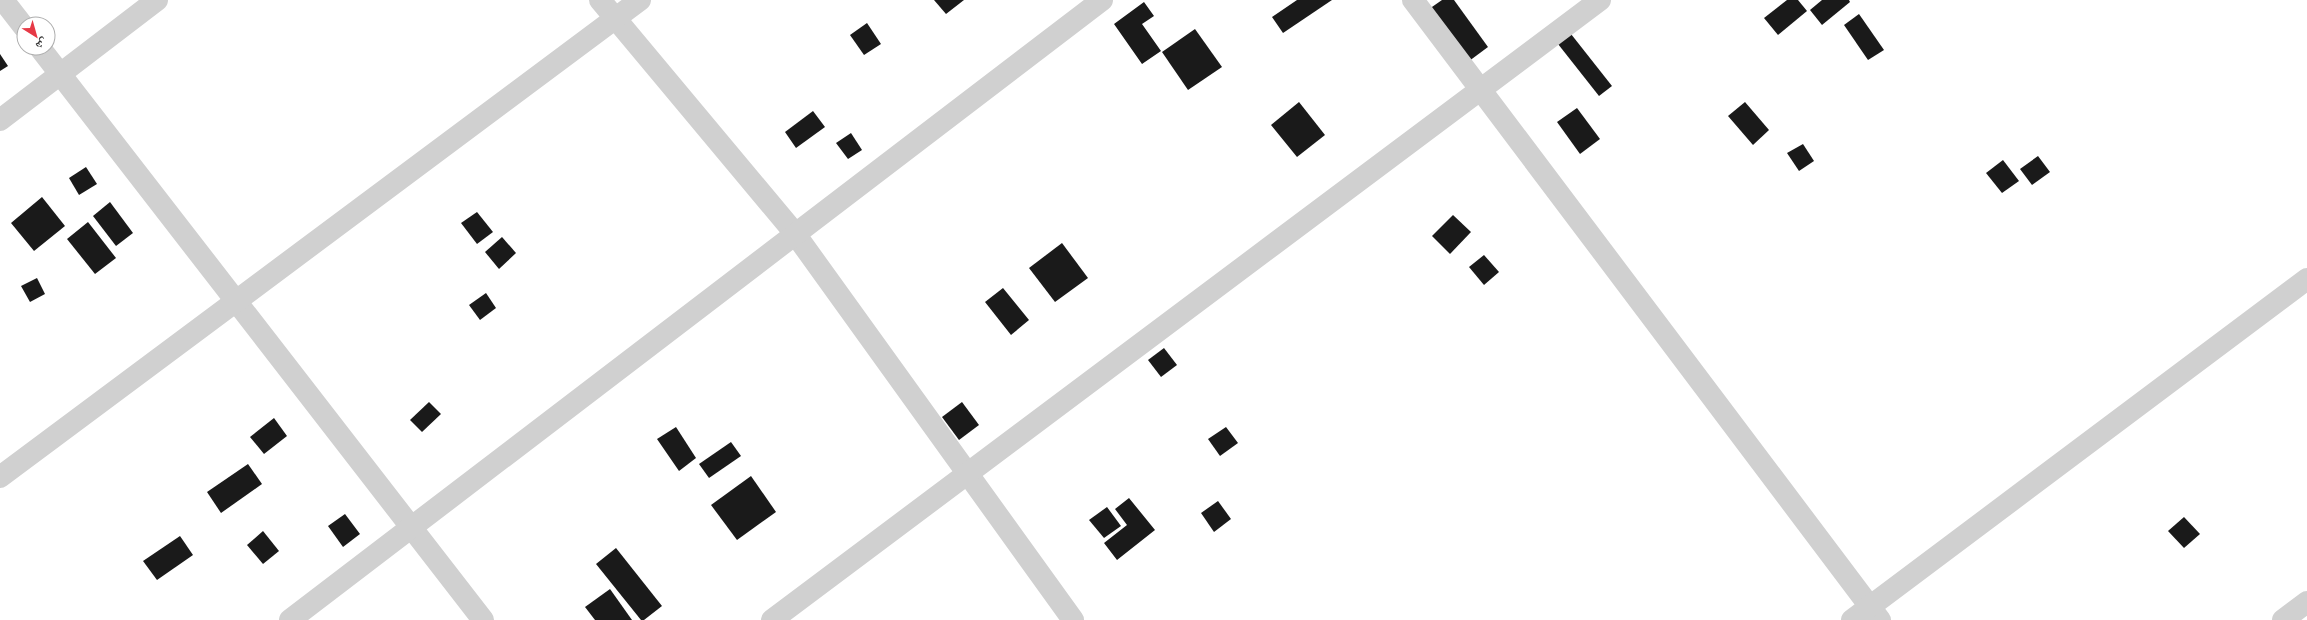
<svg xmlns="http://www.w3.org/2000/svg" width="2307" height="620" font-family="'Varela Round','Noto Naskh Arabic',sans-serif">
<rect width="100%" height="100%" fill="#fff"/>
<!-- building -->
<g fill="#1a1a1a">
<polygon points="934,0 964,0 946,14"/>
<polygon points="1297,0 1332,0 1283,33 1272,17"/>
<polygon points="1442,0 1454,0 1488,47 1457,70 1419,16"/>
<polygon points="1787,0 1798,0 1807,11 1778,35 1764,18"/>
<polygon points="1822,0 1849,0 1850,2 1822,25 1810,10"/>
<polygon points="1144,2 1154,16 1142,24 1161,51 1142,64 1114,24"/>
<polygon points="1859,14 1884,50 1868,60 1844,25"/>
<polygon points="867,23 881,44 864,55 850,35"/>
<polygon points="1195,29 1222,67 1188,90 1162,52"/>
<polygon points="1571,34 1612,86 1599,96 1558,44"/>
<polygon points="0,54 8,66 0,71"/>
<polygon points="1299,102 1325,135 1297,157 1271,125"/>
<polygon points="1745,102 1769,130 1753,145 1728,116"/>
<polygon points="1577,108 1600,139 1580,154 1557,122"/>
<polygon points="813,111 825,127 796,148 785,132"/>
<polygon points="851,133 862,150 848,159 836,143"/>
<polygon points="1803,144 1814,161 1799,171 1787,153"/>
<polygon points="2038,156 2050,172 2032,185 2020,169"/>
<polygon points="2003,160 2019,181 2002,193 1986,173"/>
<polygon points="86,167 97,184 79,195 69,178"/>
<polygon points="42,197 65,226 34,251 11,223"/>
<polygon points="110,202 133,233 116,246 93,216"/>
<polygon points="477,212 493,232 477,244 461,223"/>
<polygon points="1453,215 1471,232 1450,254 1432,236"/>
<polygon points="88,222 116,258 95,274 67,239"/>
<polygon points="502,237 516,253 499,269 485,252"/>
<polygon points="1062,243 1088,278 1055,302 1029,268"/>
<polygon points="1484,255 1499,272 1484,285 1469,267"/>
<polygon points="37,278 45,294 30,302 21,286"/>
<polygon points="1003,288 1029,320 1011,335 985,302"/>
<polygon points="486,293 496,308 480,320 469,305"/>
<polygon points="1164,348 1177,365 1161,377 1148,360"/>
<polygon points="429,402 441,414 422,432 410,420"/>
<polygon points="962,402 979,425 959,440 942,417"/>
<polygon points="274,418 287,436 264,454 250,437"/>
<polygon points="676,427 696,458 679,471 657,439"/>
<polygon points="1226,427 1238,443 1220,456 1208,439"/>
<polygon points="731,442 741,456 709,478 699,464"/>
<polygon points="248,464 262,484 221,513 207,492"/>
<polygon points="751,476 776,512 737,540 711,505"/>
<polygon points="1129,498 1155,530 1117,560 1104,543 1127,525 1115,509"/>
<polygon points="1218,501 1231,519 1214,532 1201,513"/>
<polygon points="1107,507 1121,526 1104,538 1089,520"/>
<polygon points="345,514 360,534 343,547 328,526"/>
<polygon points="2184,517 2200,534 2184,548 2168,531"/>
<polygon points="263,531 279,551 263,564 247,545"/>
<polygon points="180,536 193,555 157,580 143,561"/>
<polygon points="616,548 662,606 644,620 641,620 596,564"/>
<polygon points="610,589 632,620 595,620 585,607"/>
</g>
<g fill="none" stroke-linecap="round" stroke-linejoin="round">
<!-- street -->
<g stroke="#d0d0d0" stroke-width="22">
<polyline points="3,0 24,27"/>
<polyline points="600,0 793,231 1073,620"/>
<polyline points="1413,0 1880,620"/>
<polyline points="40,48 483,620"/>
<polyline points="0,120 157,0"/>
<polyline points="0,477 640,0"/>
<polyline points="290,620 1102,0"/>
<polyline points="772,620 1600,0"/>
<polyline points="1852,620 2307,279"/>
<polyline points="2283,620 2307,602"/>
</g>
</g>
<!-- north arrow -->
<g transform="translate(36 36) rotate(143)"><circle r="19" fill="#ffffff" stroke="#adadad"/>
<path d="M0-3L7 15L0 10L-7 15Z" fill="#e63946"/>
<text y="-6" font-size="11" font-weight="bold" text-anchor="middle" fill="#333333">ش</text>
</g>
</svg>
